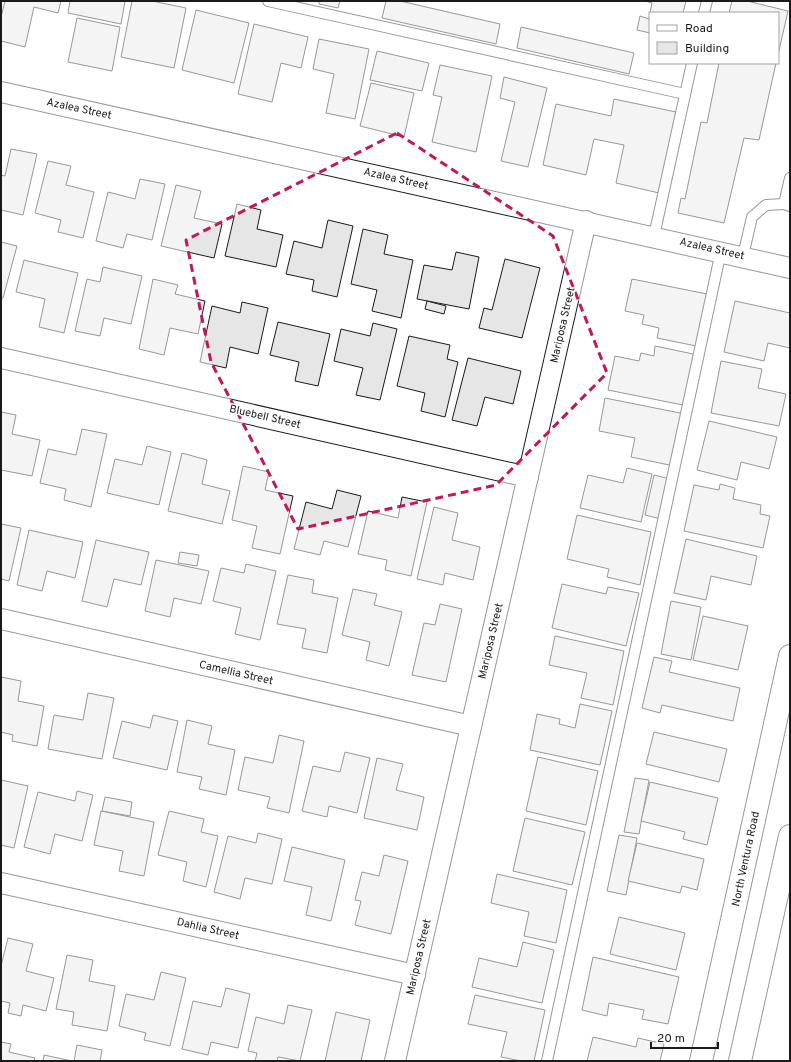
<svg xmlns="http://www.w3.org/2000/svg" width="791" height="1062" font-family="Overpass,sans-serif">
<rect width="100%" height="100%" fill="#fff"/>
<!-- building -->
<g fill="#e6e6e6" stroke="#1a1a1a">
<polygon points="5,1 61,1 58,13 34,7 25,47 1,41 1,17"/>
<polygon points="70,1 125,1 121,24 68,13"/>
<polygon points="132,1 152,1 186,8 174,68 121,57"/>
<polygon points="319,1 340,1 338,8 319,4"/>
<polygon points="386,1 400,1 500,24 496,44 382,18"/>
<polygon points="645,1 686,1 683,13 650,13 652,3"/>
<polygon points="732,1 747,1 788,11 778,55 778,13 729,13"/>
<polygon points="196,10 249,23 234,83 182,70"/>
<polygon points="650,13 650,33 637,30 640,16 649,19"/>
<polygon points="77,18 120,27 112,71 68,62"/>
<polygon points="254,24 308,37 301,68 281,63 272,102 238,94"/>
<polygon points="521,27 634,53 629,74 517,48"/>
<polygon points="319,39 369,49 355,119 326,113 334,74 313,69"/>
<polygon points="377,51 429,63 422,91 370,80"/>
<polygon points="719,63 776,63 759,140 744,138 724,223 678,213 681,198 685,199 701,122 707,123"/>
<polygon points="440,65 492,76 476,152 432,142 442,97 433,95"/>
<polygon points="504,77 547,88 528,167 501,161 515,102 500,98"/>
<polygon points="371,83 414,93 404,137 360,126"/>
<polygon points="614,99 676,112 659,193 616,183 624,145 594,139 586,175 543,165 556,104 611,116"/>
<polygon points="11,149 37,154 23,215 1,210 1,175 5,176"/>
<polygon points="48,161 71,166 66,185 94,192 83,238 58,232 61,220 35,213"/>
<polygon points="140,179 165,184 152,240 127,234 123,248 96,241 108,192 135,199"/>
<polygon points="176,185 201,191 194,218 222,224 214,258 161,246"/>
<polygon points="237,204 261,210 257,229 283,235 276,267 225,256"/>
<polygon points="328,220 353,226 337,297 312,291 314,280 286,274 294,241 322,248"/>
<polygon points="363,229 388,235 384,254 413,260 401,318 372,311 377,290 351,284"/>
<polygon points="1,242 17,246 3,298 1,298"/>
<polygon points="456,252 479,257 469,309 417,299 424,265 452,270"/>
<polygon points="505,259 540,268 522,338 479,328 484,308 492,310"/>
<polygon points="24,260 78,273 64,333 39,327 45,299 16,292"/>
<polygon points="103,267 142,276 131,324 104,318 100,336 75,331 87,279 100,282"/>
<polygon points="153,279 178,285 175,294 205,301 198,334 170,328 164,355 139,349"/>
<polygon points="632,279 712,295 701,347 657,338 659,328 642,324 644,315 625,311"/>
<polygon points="427,301 446,306 444,314 425,309"/>
<polygon points="735,301 790,313 790,348 768,343 764,361 724,352"/>
<polygon points="242,302 268,308 258,354 230,347 226,368 200,362 212,306 240,313"/>
<polygon points="278,322 330,334 318,386 295,381 299,362 270,355"/>
<polygon points="373,323 397,329 380,400 356,395 363,368 334,361 341,329 370,336"/>
<polygon points="409,336 450,345 447,359 458,362 445,417 421,411 425,393 397,386"/>
<polygon points="655,346 698,355 688,406 608,390 615,356 639,361 641,353 654,356"/>
<polygon points="468,358 521,371 513,404 485,397 477,426 452,420"/>
<polygon points="721,361 762,369 758,388 786,394 779,426 711,413"/>
<polygon points="605,398 685,414 674,466 631,457 635,438 599,431"/>
<polygon points="1,412 16,415 12,434 40,440 32,476 1,470"/>
<polygon points="709,421 777,437 769,469 741,462 737,480 697,470"/>
<polygon points="82,429 107,434 91,507 64,500 66,489 40,483 48,449 76,455"/>
<polygon points="147,446 171,452 159,505 107,493 115,459 142,465"/>
<polygon points="182,453 207,460 202,484 230,491 222,524 168,511"/>
<polygon points="243,466 269,472 265,490 293,496 280,554 252,548 257,526 232,520"/>
<polygon points="627,468 652,474 641,522 580,508 588,475 623,483"/>
<polygon points="654,475 670,479 661,519 645,515"/>
<polygon points="720,484 735,488 733,499 761,505 760,514 770,516 763,548 684,531 694,485 719,490"/>
<polygon points="337,490 361,496 348,547 324,541 320,555 294,549 306,502 332,509"/>
<polygon points="402,497 427,502 411,576 385,570 387,560 358,554 368,511 398,518"/>
<polygon points="434,507 458,513 452,540 480,547 473,580 445,573 443,585 417,579"/>
<polygon points="577,515 651,532 640,585 607,577 609,569 567,559"/>
<polygon points="1,524 21,528 9,581 1,579"/>
<polygon points="29,530 83,542 75,578 47,571 42,591 17,585"/>
<polygon points="686,539 757,556 751,585 711,576 706,600 674,593"/>
<polygon points="96,540 149,552 141,585 114,579 107,607 82,601"/>
<polygon points="180,552 199,555 197,566 178,563"/>
<polygon points="156,560 209,571 201,604 174,598 170,617 145,611"/>
<polygon points="246,564 276,571 260,640 235,634 241,608 213,601 221,568 244,573"/>
<polygon points="288,575 314,580 312,593 338,598 327,653 302,648 306,629 277,624"/>
<polygon points="562,584 606,594 608,587 639,593 626,646 552,628"/>
<polygon points="353,589 377,594 374,605 402,612 389,666 366,660 370,642 342,635"/>
<polygon points="671,601 701,607 691,660 661,654"/>
<polygon points="440,604 462,609 446,682 412,675 424,623 435,625"/>
<polygon points="703,616 748,626 738,670 693,660"/>
<polygon points="555,636 624,651 613,705 581,698 587,673 549,665"/>
<polygon points="654,657 672,661 669,672 740,688 733,721 662,705 660,713 642,708"/>
<polygon points="1,677 21,681 18,701 44,706 37,746 12,741 13,735 1,732"/>
<polygon points="88,693 114,698 102,759 48,749 54,715 83,720"/>
<polygon points="580,704 612,711 600,765 530,750 537,714 560,719 559,724 575,728"/>
<polygon points="153,715 178,721 167,770 113,758 122,721 150,728"/>
<polygon points="187,720 212,726 208,744 235,750 226,795 199,789 202,777 177,772"/>
<polygon points="654,732 727,749 719,782 646,764"/>
<polygon points="279,735 304,741 289,813 267,808 270,797 238,790 245,757 273,763"/>
<polygon points="345,752 370,758 357,813 329,806 327,817 302,811 313,766 340,772"/>
<polygon points="538,757 598,771 586,825 526,811"/>
<polygon points="377,758 403,764 396,790 424,797 417,830 364,818"/>
<polygon points="635,778 649,780 639,834 624,832"/>
<polygon points="1,780 28,786 14,848 1,845"/>
<polygon points="650,782 718,798 707,845 683,839 685,832 641,821"/>
<polygon points="77,791 93,795 82,841 55,834 50,854 24,847 38,792 75,801"/>
<polygon points="105,797 132,802 130,816 102,811"/>
<polygon points="101,811 154,822 144,876 119,871 123,851 94,845"/>
<polygon points="169,811 204,819 201,832 218,836 206,887 183,881 187,862 158,855"/>
<polygon points="525,818 585,832 572,885 513,871"/>
<polygon points="258,833 282,839 272,884 245,878 240,899 214,892 228,836 256,843"/>
<polygon points="619,835 637,838 626,895 607,891"/>
<polygon points="637,843 704,859 697,890 682,886 680,893 628,881"/>
<polygon points="292,847 345,860 331,921 306,915 312,887 284,881"/>
<polygon points="384,855 408,861 391,934 355,925 361,901 355,900 362,872 379,876"/>
<polygon points="497,874 567,890 556,943 524,936 529,912 491,903"/>
<polygon points="619,917 685,933 676,970 610,954"/>
<polygon points="8,938 33,944 26,971 54,978 46,1011 23,1005 21,1016 8,1013 10,1003 1,1001 1,966"/>
<polygon points="523,942 554,950 542,1003 472,987 479,958 517,967"/>
<polygon points="67,955 93,960 89,981 115,986 107,1031 72,1025 74,1012 56,1009"/>
<polygon points="593,957 679,977 668,1024 642,1019 644,1010 609,1003 607,1016 582,1010"/>
<polygon points="161,972 186,978 170,1046 144,1040 146,1033 119,1026 126,994 154,1000"/>
<polygon points="226,988 250,994 238,1048 211,1042 208,1055 182,1049 193,1001 221,1007"/>
<polygon points="475,995 545,1010 534,1061 521,1061 501,1057 507,1032 468,1024"/>
<polygon points="288,1005 312,1010 300,1061 278,1057 277,1061 255,1061 257,1053 248,1051 256,1017 284,1024"/>
<polygon points="336,1012 370,1020 361,1061 325,1061"/>
<polygon points="593,1037 636,1047 638,1038 664,1044 660,1061 587,1061"/>
<polygon points="1,1042 11,1044 9,1052 35,1058 34,1061 1,1061"/>
<polygon points="77,1045 102,1050 100,1061 74,1061"/>
<polygon points="44,1055 72,1061 43,1061"/>
</g>
<g fill="none" stroke-linecap="round" stroke-linejoin="round">
<!-- lane casing -->
<g stroke="#1a1a1a" stroke-width="12">
<g id="lane">
<polyline points="268,1 685,94"/>
<polyline points="704,13 707,1"/>
<polyline points="790,178 784,204 790,206"/>
<polyline points="654,236 692,63"/>
<polyline points="743,256 752,217 766,205 784,204"/>
<polyline points="547,1061 721,251"/>
</g>
</g>
<!-- street casing -->
<g stroke="#1a1a1a" stroke-width="22">
<g id="street">
<polyline points="1,92 790,268"/>
<polyline points="1,358 528,477"/>
<polyline points="1,619 471,726"/>
<polyline points="1,883 415,975"/>
<polyline points="395,1061 586,221"/>
</g>
</g>
<!-- secondary casing -->
<g stroke="#1a1a1a" stroke-width="24">
<g id="secondary">
<polyline points="701,1061 790,656"/>
<polyline points="740,1061 790,836"/>
</g>
</g>
<!-- lane -->
<use href="#lane" stroke="#fff" stroke-width="10"/>
<!-- street -->
<use href="#street" stroke="#fff" stroke-width="20"/>
<!-- secondary -->
<use href="#secondary" stroke="#fff" stroke-width="22"/>
</g>
<!-- marked area -->
<path d="M0 0H791V1062H0ZM397,133L553,236L607,373L496,485L298,529L211,362L186,240Z" fill="#fff" fill-opacity=".55" fill-rule="evenodd"/>
<path fill="none" stroke="#c2185b" stroke-width="3" stroke-dasharray="8 5" stroke-linejoin="round" d="M397,133L553,236L607,373L496,485L298,529L211,362L186,240Z"/>
<g text-anchor="middle" dominant-baseline="central" stroke-width="3" stroke-linejoin="round" paint-order="stroke">
<!-- street labels -->
<g font-size="11" fill="#1a1a1a" stroke="#fff">
<text transform="translate(79 109) rotate(12)">Azalea Street</text>
<text transform="translate(396 179) rotate(13)">Azalea Street</text>
<text transform="translate(712 249) rotate(13)">Azalea Street</text>
<text transform="translate(563 325) rotate(-77)">Mariposa Street</text>
<text transform="translate(265 417) rotate(13)">Bluebell Street</text>
<text transform="translate(491 641) rotate(-77)">Mariposa Street</text>
<text transform="translate(236 673) rotate(13)">Camellia Street</text>
<text transform="translate(746 859) rotate(-78)">North Ventura Road</text>
<text transform="translate(208 929) rotate(13)">Dahlia Street</text>
<text transform="translate(419 957) rotate(-77)">Mariposa Street</text>
</g>
</g>
<!-- border -->
<rect width="791" height="1062" fill="none" stroke="#1a1a1a" stroke-width="4"/>
<!-- legend -->
<rect x="649" y="12" width="130" height="52" fill="#ffffff" stroke="#a3a3a3"/>
<rect x="657" y="25" width="20" height="6" fill="#ffffff" stroke="#a3a3a3"/>
<text x="685" y="32" font-size="12" fill="#1a1a1a">Road</text>
<rect x="657" y="42" width="20" height="12" fill="#e6e6e6" stroke="#a3a3a3"/>
<text x="685" y="52" font-size="12" fill="#1a1a1a">Building</text>
<!-- scale -->
<path d="M651 1042v6h67v-6" fill="none" stroke="#1a1a1a" stroke-width="2"/>
<text x="657" y="1042" font-size="12" fill="#1a1a1a" stroke="#ffffff" stroke-width="3" paint-order="stroke">20 m</text>
</svg>
